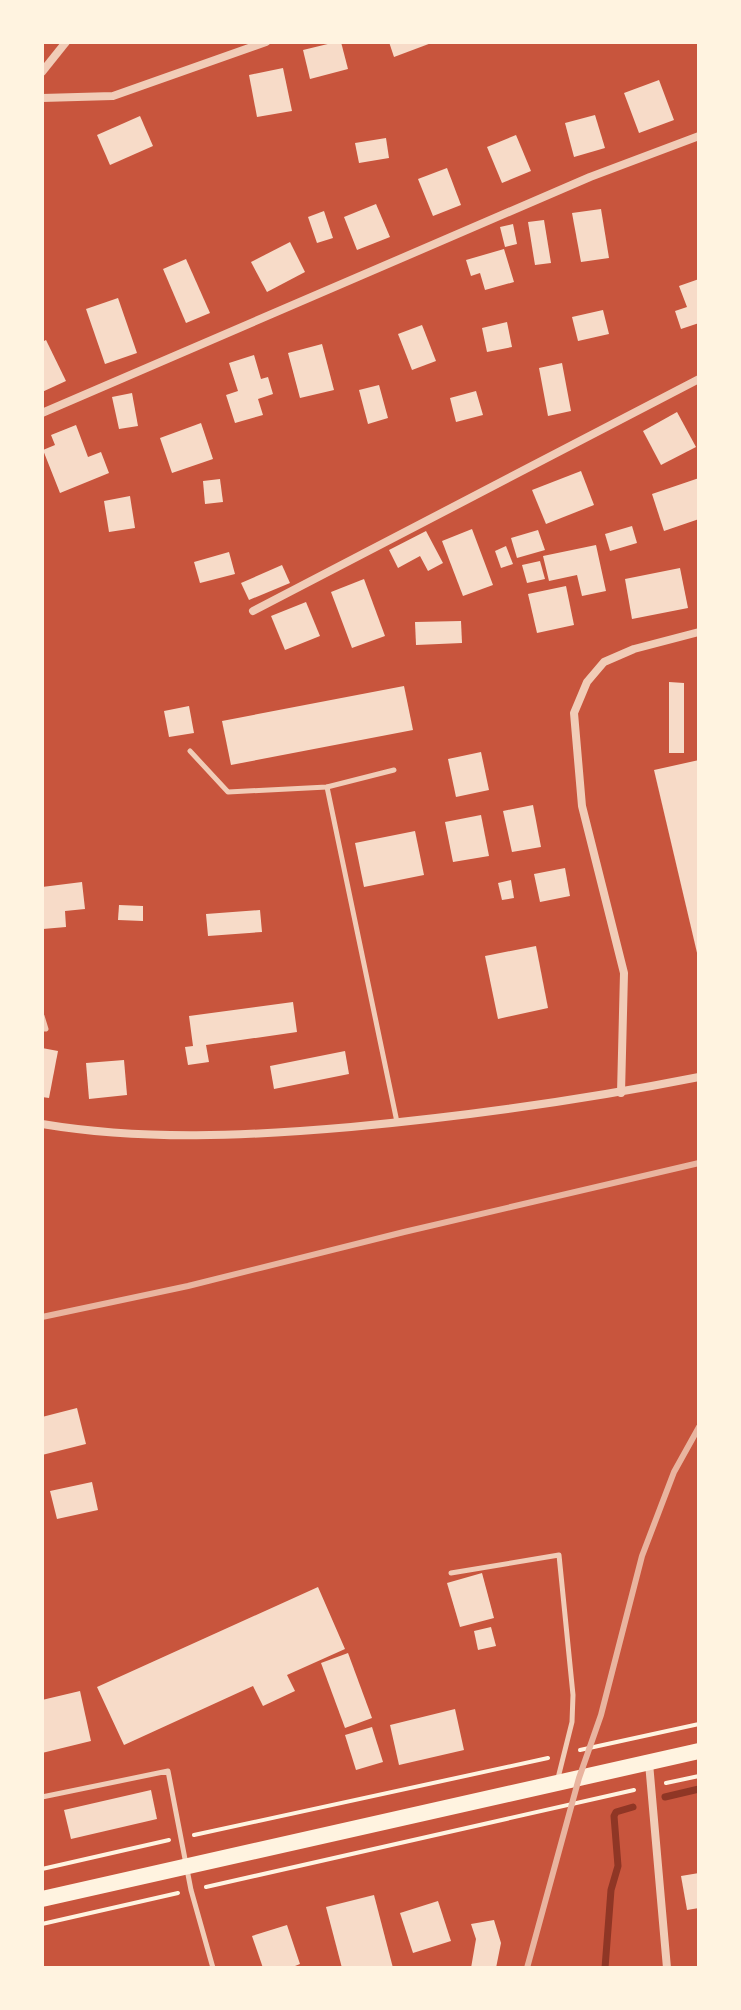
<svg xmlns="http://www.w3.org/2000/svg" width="741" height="2010" font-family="'Exo 2',sans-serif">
<rect width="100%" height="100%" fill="#c8553d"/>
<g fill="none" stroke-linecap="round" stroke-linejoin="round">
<!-- stream -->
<g stroke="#8f3625" stroke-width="7">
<polyline points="665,1797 699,1789"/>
<polyline points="605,1968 611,1890 618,1866 614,1816 616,1812 633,1807"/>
</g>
</g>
<!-- building -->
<g fill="#f7dbc8">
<polygon points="336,42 341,42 348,69 310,79 303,50"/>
<polygon points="389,42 434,42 394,57"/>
<polygon points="283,68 292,111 257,117 249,75"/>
<polygon points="659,80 674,120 639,133 624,93"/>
<polygon points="595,115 605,148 574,157 565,123"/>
<polygon points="140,116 153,146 110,165 97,135"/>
<polygon points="516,135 531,171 502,183 487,147"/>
<polygon points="386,138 389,158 359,163 355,143"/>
<polygon points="447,168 461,205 433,216 418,179"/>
<polygon points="376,204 390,237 357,250 344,217"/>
<polygon points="601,209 609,258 581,262 572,213"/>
<polygon points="324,211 333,238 317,243 308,217"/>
<polygon points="544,220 551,263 535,265 528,222"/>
<polygon points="513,224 517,244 505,247 500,227"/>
<polygon points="290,242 305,272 267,292 251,262"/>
<polygon points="504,249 514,282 485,290 480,273 471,276 466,260"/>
<polygon points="186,259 210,313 186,323 163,269"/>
<polygon points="699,279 699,323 681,329 675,311 687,307 679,286"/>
<polygon points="118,298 137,353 105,364 86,309"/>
<polygon points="603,310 609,334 578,341 572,317"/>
<polygon points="507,322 512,347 487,352 482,328"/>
<polygon points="422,325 436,361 412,370 398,334"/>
<polygon points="46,340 66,381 42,392 42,342"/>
<polygon points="322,344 334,390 300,398 288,353"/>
<polygon points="254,355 261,379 268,377 273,394 258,399 263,415 235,423 226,395 238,391 229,363"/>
<polygon points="562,363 571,411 548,416 539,368"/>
<polygon points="379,385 388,418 368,424 359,390"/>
<polygon points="476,391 483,415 456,422 450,398"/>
<polygon points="132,393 138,426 119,429 112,397"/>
<polygon points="677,412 696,447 661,465 643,431"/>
<polygon points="201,423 213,459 172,473 160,438"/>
<polygon points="76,425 88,457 101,452 109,473 60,493 43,450 55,445 51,435"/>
<polygon points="581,471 594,505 546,524 532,490"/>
<polygon points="699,478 699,519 664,531 652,494"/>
<polygon points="220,479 223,502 205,504 203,481"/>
<polygon points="130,496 135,528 109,532 104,501"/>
<polygon points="632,526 637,543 610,551 605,534"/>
<polygon points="472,529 493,585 463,596 442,541"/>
<polygon points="538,530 545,550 517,558 511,538"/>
<polygon points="426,531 443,563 428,571 420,556 398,568 389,550"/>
<polygon points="596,545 606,591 582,596 577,575 549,581 543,556"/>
<polygon points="506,546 513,564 501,568 495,551"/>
<polygon points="229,552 235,574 200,583 194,562"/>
<polygon points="540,561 545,579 527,583 522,565"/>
<polygon points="282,565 290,583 249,600 241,583"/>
<polygon points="680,568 688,608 632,619 625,579"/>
<polygon points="364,579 385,636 352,648 331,592"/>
<polygon points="566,586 574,625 537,633 528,594"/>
<polygon points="306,602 320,636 285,650 271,616"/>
<polygon points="461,621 462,643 416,645 415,622"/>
<polygon points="669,682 684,683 684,753 669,753"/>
<polygon points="404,686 413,730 231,765 222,721"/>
<polygon points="189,706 194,733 169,737 164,711"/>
<polygon points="481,752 489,790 456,797 448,759"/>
<polygon points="699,760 699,957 698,957 654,770"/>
<polygon points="533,805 541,847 512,852 503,811"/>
<polygon points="481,815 489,856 453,862 445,822"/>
<polygon points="415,831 424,875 364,887 355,843"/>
<polygon points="565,868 570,896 540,902 534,874"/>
<polygon points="511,880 514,898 502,900 498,883"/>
<polygon points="82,882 85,909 65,911 66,927 43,929 42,887"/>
<polygon points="119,905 143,906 143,921 118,920"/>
<polygon points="260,910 262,932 208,936 206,914"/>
<polygon points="536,946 548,1008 498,1019 485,956"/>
<polygon points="293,1002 297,1032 206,1045 209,1062 188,1065 185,1047 193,1046 189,1016"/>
<polygon points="42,1048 58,1051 49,1098 42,1097"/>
<polygon points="345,1051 349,1074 274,1089 270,1066"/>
<polygon points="124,1060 127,1095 89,1099 86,1063"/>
<polygon points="77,1408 86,1444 42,1455 42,1417"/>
<polygon points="92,1482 98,1510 57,1519 50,1491"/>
<polygon points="482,1573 494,1618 460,1627 447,1583"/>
<polygon points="318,1587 345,1649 287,1675 295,1691 263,1706 253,1686 124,1745 97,1687"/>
<polygon points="491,1627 496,1646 478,1650 474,1631"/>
<polygon points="348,1653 372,1718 345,1728 321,1663"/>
<polygon points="80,1691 91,1741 42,1753 42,1700"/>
<polygon points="455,1709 464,1750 399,1765 390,1725"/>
<polygon points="372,1727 383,1762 356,1770 345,1735"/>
<polygon points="151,1790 157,1819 71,1839 64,1810"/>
<polygon points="699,1873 699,1908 687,1910 681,1876"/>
<polygon points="374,1895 393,1968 342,1968 326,1907"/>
<polygon points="438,1901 451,1941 413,1953 400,1913"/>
<polygon points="494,1920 501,1943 496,1968 471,1968 476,1939 471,1924"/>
<polygon points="287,1925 300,1964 290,1968 263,1968 252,1936"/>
</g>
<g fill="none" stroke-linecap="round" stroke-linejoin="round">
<!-- path -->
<g stroke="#fff3e0" stroke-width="4">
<polyline points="580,1750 699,1724"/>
<polyline points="666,1783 699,1776"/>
<polyline points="194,1835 548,1758"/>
<polyline points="42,1869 169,1840"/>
<polyline points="206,1887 634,1790"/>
<polyline points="42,1924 178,1893"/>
</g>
<!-- service -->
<g stroke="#f1ccb7" stroke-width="5">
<polyline points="190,751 228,792 327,787 394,770"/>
<polyline points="327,787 397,1122"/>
<polyline points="42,1016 46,1029 42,1029"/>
<polyline points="451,1573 559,1555 573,1695 572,1722 558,1778"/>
<polyline points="42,1797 168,1771 191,1890 213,1968"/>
</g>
<!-- minor -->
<g stroke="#f1ccb7" stroke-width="8">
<polyline points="42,72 66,42"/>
<polyline points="42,98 113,96 266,42"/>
<polyline points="42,413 590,177 699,136"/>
<polyline points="253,611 699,379"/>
<polyline points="621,1093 624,973 582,806 574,713 587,682 604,662 634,649 699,632"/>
<path d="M42,1124C144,1141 248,1136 351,1127C468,1116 583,1100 699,1077"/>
<polyline points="649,1763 667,1968"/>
</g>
<!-- secondary -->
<polyline stroke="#fff3e0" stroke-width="16" points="42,1899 699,1751"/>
<!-- rail -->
<g stroke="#e9b49f" stroke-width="6">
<polyline points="42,1317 188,1286 404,1232 699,1163"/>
<polyline points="527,1968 579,1778 601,1715 642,1556 674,1472 699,1427"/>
</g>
</g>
<!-- border -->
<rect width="741" height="2010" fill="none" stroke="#fff3e0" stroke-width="88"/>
</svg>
